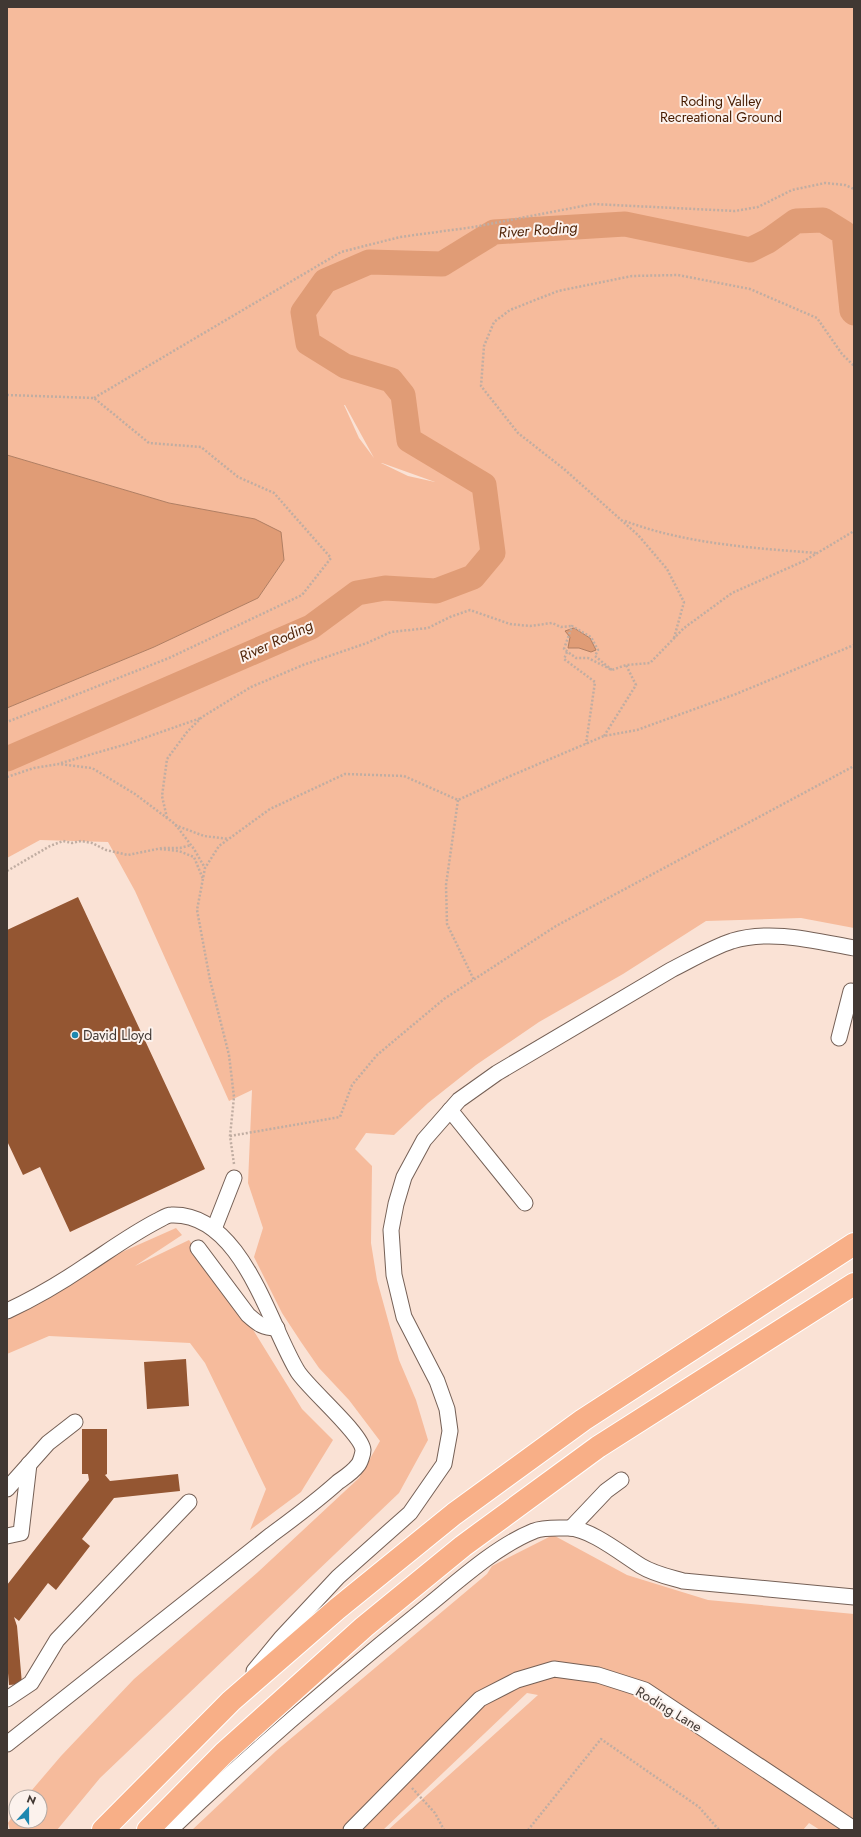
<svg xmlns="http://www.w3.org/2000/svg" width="861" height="1837" font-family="Jost,sans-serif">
<rect width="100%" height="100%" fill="#fae2d5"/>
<!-- green -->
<g fill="#f6bb9c" fill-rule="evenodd">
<path d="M7,7H854V928L801,918L706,921L623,974L539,1022L476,1065L428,1103L394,1135L366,1133L355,1149L372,1166L371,1243L377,1280L399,1360L416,1400L428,1440L399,1493L100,1778L57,1830H10L8,1823L16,1811V1821H40V1797H26L61,1756L134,1679L258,1572L359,1478L380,1441L349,1400L319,1368L301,1342L282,1313L254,1257L263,1228L248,1183L252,1090L229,1101L135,891L108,842L40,840L7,858V708L154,647L258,598L284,560L255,519L169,503L7,455ZM344,405H345L374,458L359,438ZM381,463H382L435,482L408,476Z"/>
<polygon points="176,1228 182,1235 135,1266 189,1240 252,1328 302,1409 333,1440 301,1492 250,1530 266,1489 205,1363 190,1343 49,1336 7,1354 7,1303"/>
<polygon points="553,1535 627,1575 708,1600 854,1614 854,1830 820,1830 809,1823 803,1830 388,1830 538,1695 527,1693 383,1830 192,1830 276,1751 487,1574 492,1566"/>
</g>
<!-- water -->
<g fill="#e09c76" stroke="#b07e62">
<polygon points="7,455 169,503 255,519 281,532 284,560 258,598 154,647 7,708"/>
<polygon points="574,628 590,638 596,650 591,652 579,648 568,648 570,637 565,631"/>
</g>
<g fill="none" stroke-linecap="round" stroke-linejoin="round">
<!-- river -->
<polyline stroke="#e09c76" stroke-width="25" points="7,759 311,627 357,593 385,588 436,591 473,577 493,553 484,485 409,440 403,395 391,380 345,366 308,343 303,312 325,281 369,262 442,264 494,232 625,224 750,250 768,241 796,221 823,220 844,233 852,311 854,313"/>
</g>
<!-- building -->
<g fill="#945632">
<polygon points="78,897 205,1169 70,1232 40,1167 23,1175 7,1141 7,930"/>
<polygon points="186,1359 189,1406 147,1409 144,1362"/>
<polygon points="82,1429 107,1429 107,1474 105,1475 110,1481 178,1474 180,1491 114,1498 82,1539 90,1546 56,1590 48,1583 19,1621 14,1617 17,1626 22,1684 9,1685 7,1661 7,1585 89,1480 88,1474 82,1474"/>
</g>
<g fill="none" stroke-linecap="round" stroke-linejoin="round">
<!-- minor casing -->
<g stroke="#756056" stroke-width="17">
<g id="minor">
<polyline points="839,1038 851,991 854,992"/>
<polyline points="450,1110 525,1203"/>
<polyline points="214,1229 234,1178"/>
<path d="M198,1248L248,1315C258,1324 263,1328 277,1328"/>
<path d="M7,1311C35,1298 62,1282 87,1265C110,1250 132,1234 157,1221C161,1219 167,1215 171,1215C242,1212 269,1325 298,1372C310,1390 362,1434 363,1450C363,1454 360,1463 358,1465C353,1472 345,1477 338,1482C317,1501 294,1518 271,1535L7,1744"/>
<polyline points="7,1489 48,1443 75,1422"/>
<polyline points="571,1528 606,1491 621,1480"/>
<polyline points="7,1536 21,1533 29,1464"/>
<path d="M254,1671L282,1637L338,1577L410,1513L444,1464L450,1431L447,1409L437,1381L404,1317L394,1275L391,1230L396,1204L404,1177L424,1140L459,1100L497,1073L671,970C691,960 711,948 732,941C771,929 815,941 854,948"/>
<polyline points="7,1699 31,1683 57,1640 189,1502"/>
<path d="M170,1830C251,1753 337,1679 425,1608C456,1583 496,1546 534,1531C543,1527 558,1528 568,1528C590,1528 623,1555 641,1566C654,1574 669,1577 683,1581L854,1597"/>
<polyline points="351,1830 480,1699 517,1680 554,1669 598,1675 645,1690 854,1829"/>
</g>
</g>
<!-- highway casing -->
<g stroke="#fff" stroke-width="24">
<g id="highway">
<polyline points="103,1830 231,1701 337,1609 454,1514 583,1420 854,1244"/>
<polyline points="148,1830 224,1753 364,1627 463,1546 598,1447 854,1284"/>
</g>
</g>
<!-- path -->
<g stroke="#c0ada2" stroke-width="2.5" stroke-dasharray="2 2" stroke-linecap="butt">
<polyline points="7,395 94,398 149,443 201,447 238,477 274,493 331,558 302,595 169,658 7,722"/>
<polyline points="94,398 341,252 400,237 474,227 593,204 735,211 758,207 792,190 825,183 845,185 854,189"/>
<path d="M625,521C686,544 753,548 817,553"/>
<polyline points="674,638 684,602 667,569 638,535 564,469 518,433 481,386 484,346 494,322 510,310 558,291 632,276 678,275 750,289 817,318 842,354 854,366"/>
<polyline points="567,652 564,659 595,682 586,744"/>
<polyline points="612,670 595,656 598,650 591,637 572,626 564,649 576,658 588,658 612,670 626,665 650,663 684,628 732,593 804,561 854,531"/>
<polyline points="604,736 636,685 626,665"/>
<polyline points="61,763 127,744 201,718"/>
<polyline points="7,777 34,768 59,764 92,768 135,794 175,824 194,849 205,868"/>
<polyline points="458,800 446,885 447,924 474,980"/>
<polyline points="167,818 162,796 167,759 187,732 202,717 251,687 303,665 367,643 391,632 428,628 450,617 470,610 510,624 530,626 552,623 561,627 572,626"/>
<polyline points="175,825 204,836 228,839"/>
<polyline points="160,849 179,851 194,857 203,879"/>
<polyline points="7,871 50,846 63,841 72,843 81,841 92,843 106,850 128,855 162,848 180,848 191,845"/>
<polyline points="230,1136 340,1117 352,1085 377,1055 444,999 556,926 854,766"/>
<polyline points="234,1164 230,1136 234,1097 229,1055 210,980 197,910 205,868 219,846 270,809 345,774 404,776 458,800 508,777 604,736 637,730 736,694 854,645"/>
<polyline points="412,1788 435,1813 444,1830"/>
<polyline points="528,1830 601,1739 699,1807 719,1830"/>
</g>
<!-- minor -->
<use href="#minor" stroke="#fff" stroke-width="15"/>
<!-- highway -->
<use href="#highway" stroke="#f8af87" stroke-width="22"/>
</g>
<!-- markers -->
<circle fill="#1e87af" stroke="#fcf2ed" stroke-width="1.5" cx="75" cy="1035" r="4"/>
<g text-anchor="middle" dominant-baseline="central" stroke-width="4" stroke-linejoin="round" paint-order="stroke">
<!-- park labels -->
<g font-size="14" fill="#461b00" stroke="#fcf2ed">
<text x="721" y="101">Roding Valley<tspan x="721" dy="16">Recreational Ground</tspan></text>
</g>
<!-- poi labels -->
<g font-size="14" fill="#413833" stroke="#fcf2ed" text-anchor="start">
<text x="83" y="1035">David Lloyd</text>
</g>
<!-- street labels -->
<g font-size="14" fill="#413833" stroke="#fcf2ed">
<text transform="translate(669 1709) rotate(31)">Roding Lane</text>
</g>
<!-- water labels -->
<g font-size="15" font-style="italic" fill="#52260a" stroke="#fcf2ed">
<text transform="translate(538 230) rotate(-4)">River Roding</text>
<text transform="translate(276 641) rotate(-25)">River Roding</text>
</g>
</g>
<!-- border -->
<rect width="861" height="1837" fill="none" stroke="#413833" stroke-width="16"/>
<!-- north arrow -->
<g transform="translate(28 1809) rotate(21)"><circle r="19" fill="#fcf2ed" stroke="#b1a8a3"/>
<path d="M0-3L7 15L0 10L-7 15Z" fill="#1e87af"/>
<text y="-6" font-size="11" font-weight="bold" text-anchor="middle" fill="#413833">N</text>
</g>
</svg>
